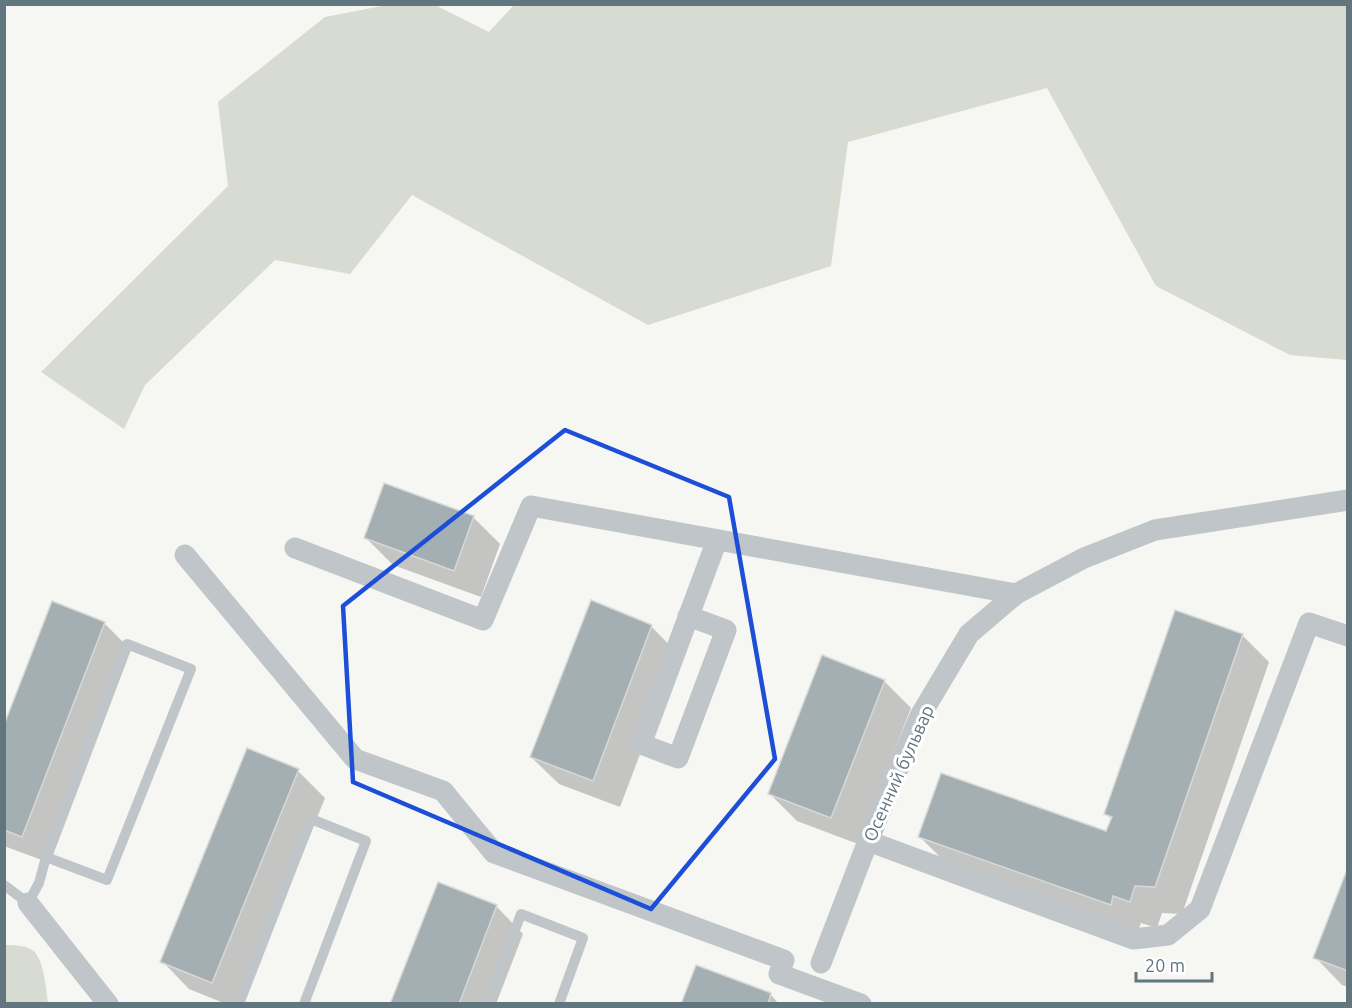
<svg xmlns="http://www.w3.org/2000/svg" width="1352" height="1008" font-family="Ubuntu,sans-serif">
<rect width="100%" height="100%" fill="#f6f6f3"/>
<!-- green -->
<g fill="#d7dbd2">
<polygon points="514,5 1347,5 1347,360 1290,355 1156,286 1047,88 848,142 831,266 648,325 412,195 350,274 275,260 145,385 124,429 41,372 228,186 218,102 325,17 387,5 435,5 489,32"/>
<path d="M4,945C14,945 24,945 32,950C44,957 46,990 48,1003H5Z"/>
</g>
<!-- shadow -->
<g fill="#0003">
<polygon points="473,517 500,544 481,597 393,565 366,538"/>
<polygon points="104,623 131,650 50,863 4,846 4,729"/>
<polygon points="651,626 678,654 620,807 559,784 531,757"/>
<polygon points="1242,635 1269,662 1182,914 1162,913 1157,928 1141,923 1138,931 947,864 920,837 1107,833 1112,820 1106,813"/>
<polygon points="884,681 911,708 858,844 797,821 769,793"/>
<polygon points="298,771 325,798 242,1004 226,1004 189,989 162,961"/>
<polygon points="1348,871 1348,987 1342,985 1315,957"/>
<polygon points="496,906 523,934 496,1004 392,1004"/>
<polygon points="696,967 771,995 779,1004 683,1004"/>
</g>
<!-- building -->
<g fill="#a4afb3" stroke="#d8d8d6" stroke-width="1.5">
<polygon points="384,483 474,516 454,571 364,538"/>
<polygon points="591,600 652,625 593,781 530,757"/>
<polygon points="52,601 105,622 22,837 4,830 4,725"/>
<polygon points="1175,610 1243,634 1155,887 1135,886 1130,902 1113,896 1111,905 918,837 941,773 1106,831 1112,817 1104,814"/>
<polygon points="822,655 885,680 831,818 768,794"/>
<polygon points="247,748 299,769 212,983 160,962"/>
<polygon points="1348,867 1348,971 1313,958"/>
<polygon points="438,882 497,905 459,1004 390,1004"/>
<polygon points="696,965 771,993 768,1004 681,1004"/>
</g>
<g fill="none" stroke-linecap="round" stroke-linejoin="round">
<!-- lane -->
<g stroke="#bfc5c8" stroke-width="10">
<polyline points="4,885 28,903 39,883 46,857 127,644 191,669 107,880 46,857"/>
<polyline points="239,1004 311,819 366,841 304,1004"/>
<polyline points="487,1004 521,914 583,938 559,1004"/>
</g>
<!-- street -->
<g stroke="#bfc5c8" stroke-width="21">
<polyline points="295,548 483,620 531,506 1016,594"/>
<polyline points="185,555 355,759 443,791 494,853 784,960 779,974 861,1004"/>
<polyline points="688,616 726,630 678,758 641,744 717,540"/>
<polyline points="868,841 1133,939 1168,935 1200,909 1309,623 1348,636"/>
<polyline points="28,903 108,1004"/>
<polyline points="821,963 868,841 920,716 969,634 1016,594 1084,558 1155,530 1348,500"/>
</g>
</g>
<!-- marked area -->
<path fill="none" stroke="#1d4ed8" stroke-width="4.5" stroke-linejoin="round" d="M565,430L729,497L775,759L651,909L353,782L343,606Z"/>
<g text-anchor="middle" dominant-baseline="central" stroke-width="6" stroke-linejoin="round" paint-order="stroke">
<!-- street labels -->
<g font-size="18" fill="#61767f" stroke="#fff">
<text transform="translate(898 773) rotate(-66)">Осенний бульвар</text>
</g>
</g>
<!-- border -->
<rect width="1352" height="1008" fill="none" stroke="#61767f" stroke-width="12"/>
<!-- scale -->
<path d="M1136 972v9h76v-9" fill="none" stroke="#61767f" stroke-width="3"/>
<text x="1145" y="972" font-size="18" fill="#61767f" stroke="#ffffff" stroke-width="4.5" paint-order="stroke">20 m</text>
</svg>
